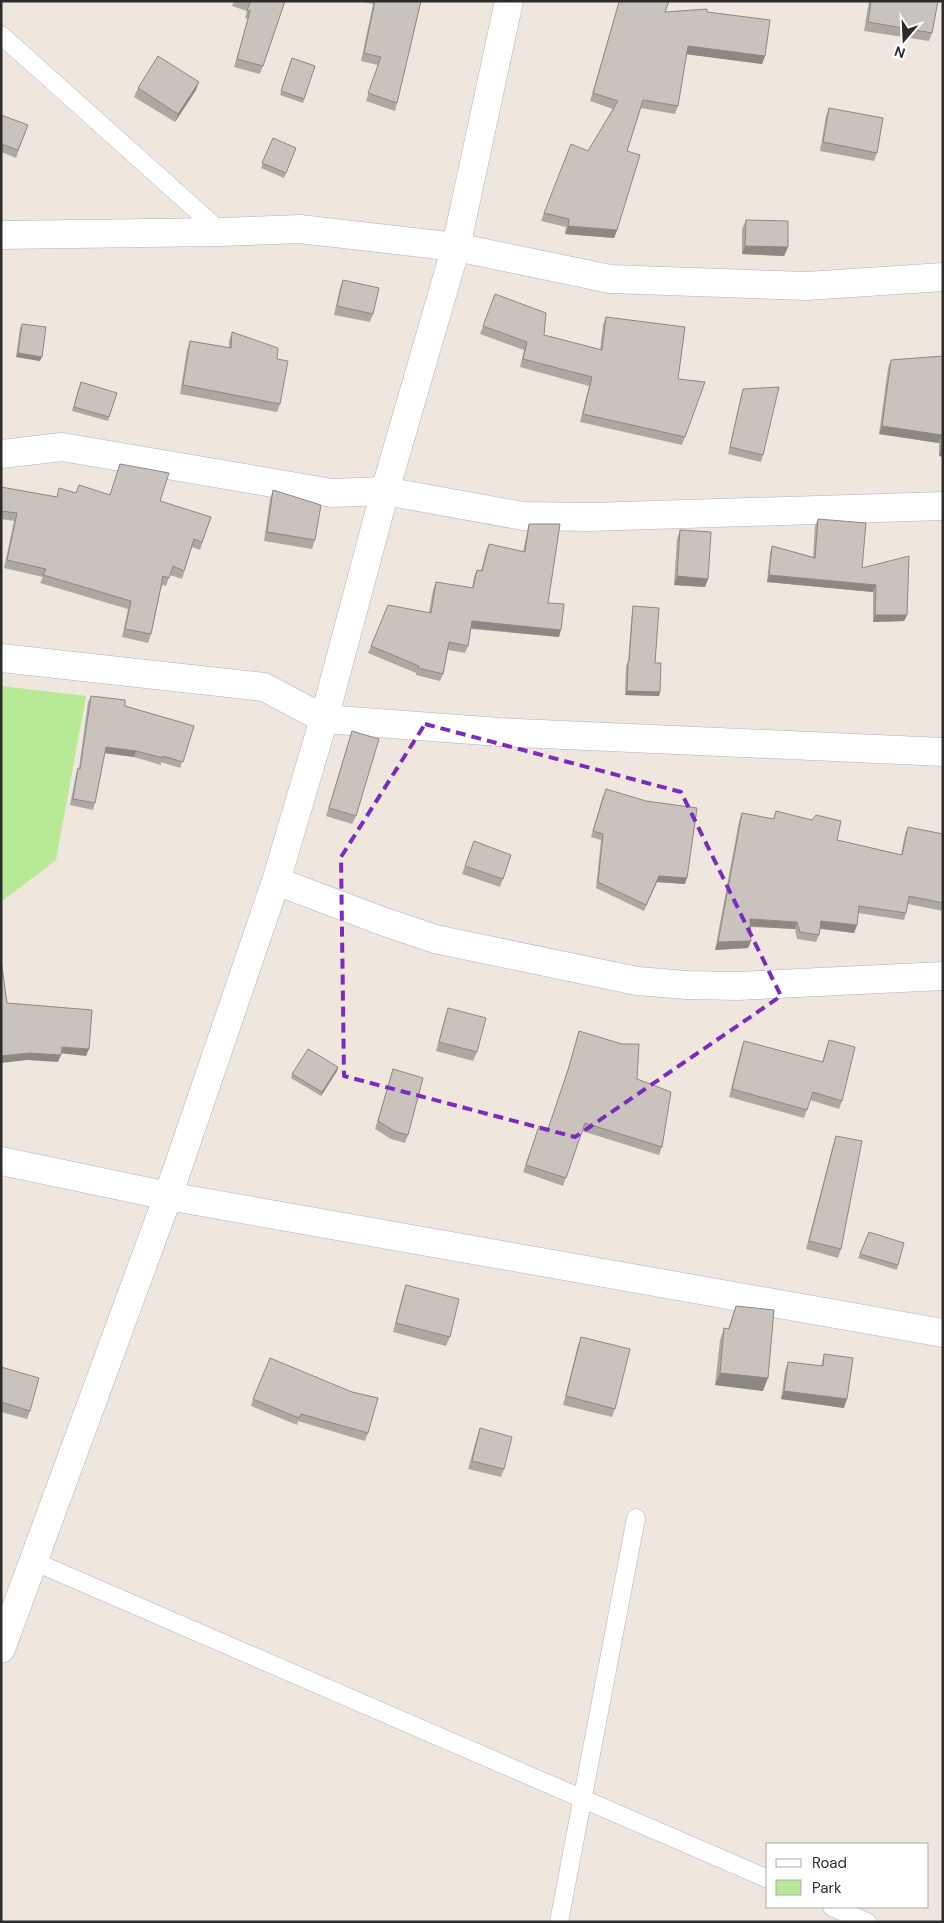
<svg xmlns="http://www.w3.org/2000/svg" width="944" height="1923" font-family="'DM Sans',sans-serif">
<rect width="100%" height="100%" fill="#efe6de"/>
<!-- green -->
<polygon fill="#b8e996" points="1,686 86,696 56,860 1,902"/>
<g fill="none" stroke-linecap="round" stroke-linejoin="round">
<!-- lane casing -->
<g stroke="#aeb2bd" stroke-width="19">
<g id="lane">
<polyline points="1,35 221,232"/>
<polyline points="33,1561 768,1879"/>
<polyline points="832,1907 867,1922"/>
<polyline points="559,1922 636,1518"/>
</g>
</g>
<!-- street casing -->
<g stroke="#aeb2bd" stroke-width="29">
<g id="street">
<polyline points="1,235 221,232 300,229 456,247 610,279 807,286 943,277"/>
<polyline points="1,454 62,447 332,493 385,491 523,516 590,517 943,506"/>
<polyline points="1,658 264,687 324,719 499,732 943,752"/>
<polyline points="276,881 382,921 435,939 637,981 687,985 738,986 943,976"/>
<polyline points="1,1161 168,1196 943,1333"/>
<polyline points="1,1649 168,1196 276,881 324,719 385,491 456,247 509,1"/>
</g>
</g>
<!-- lane -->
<use href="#lane" stroke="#fff" stroke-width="18"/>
<!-- street -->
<use href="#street" stroke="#fff" stroke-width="28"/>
</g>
<!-- wall -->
<g fill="#aea8a3">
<polygon points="234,1 285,1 260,74 234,67 248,19 245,18 247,11 232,6"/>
<polygon points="358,1 421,1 397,103 395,111 366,101 378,65 361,61 373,4"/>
<polygon points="869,1 938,1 932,33 929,41 864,31"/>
<polygon points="619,2 665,12 707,12 765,56 762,64 686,54 678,106 675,114 641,108 627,151 617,230 614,238 565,234 566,227 541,221 544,213 588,151 613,109 590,101"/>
<polygon points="292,58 315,66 303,103 280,95"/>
<polygon points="138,88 196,90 175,122 134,97"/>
<polygon points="829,108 877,153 874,161 820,151 826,116"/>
<polygon points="1,115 28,125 16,158 1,152"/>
<polygon points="273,138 296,148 284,178 261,168"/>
<polygon points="746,220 788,247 784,256 742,254 742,229"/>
<polygon points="343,280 373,314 370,322 334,315 340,288"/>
<polygon points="495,294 544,335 600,350 603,325 606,317 678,379 705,382 682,445 580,422 589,386 520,367 524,350 480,334"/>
<polygon points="22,324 40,361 16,357 20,328"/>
<polygon points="232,332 277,359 280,404 277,412 180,394 187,350 190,341 229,348 229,341"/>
<polygon points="943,356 943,457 939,456 939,443 879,434 888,368 891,360"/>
<polygon points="79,387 117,393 108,421 72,411"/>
<polygon points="743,389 763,455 761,462 728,454 741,396"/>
<polygon points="120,464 160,501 211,517 200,550 192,547 182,579 170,575 166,586 162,585 151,634 148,643 122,637 128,609 40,583 43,577 4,568 14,521 1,519 1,487 56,497 76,493 110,495"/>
<polygon points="273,490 315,540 312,549 264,541 270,499"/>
<polygon points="818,519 907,615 904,621 873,622 873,592 767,582 770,553 772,546 813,557 815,526"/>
<polygon points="529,524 548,603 559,637 471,629 468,646 465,653 448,650 443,674 440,681 416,675 416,673 368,653 371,646 429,612 433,590 436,582 472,588 474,577 477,570 481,571 486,551 489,544 523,552 527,532"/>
<polygon points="680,530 708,579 705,587 674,585 677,539"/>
<polygon points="633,606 660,692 659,696 625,695 626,666 628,662 632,611"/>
<polygon points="91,696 194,726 180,768 161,762 161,765 134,757 105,753 95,803 93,810 70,805 76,774 78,768 79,768 88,702"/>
<polygon points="352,731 356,816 352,824 326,816"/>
<polygon points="603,795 685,884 657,882 644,911 596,888 601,840 591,837"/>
<polygon points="776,811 837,840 901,855 905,834 908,827 943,834 943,911 908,904 906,913 904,920 858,913 857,925 854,933 820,929 819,935 816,942 797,939 795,929 750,927 751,941 748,948 715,950 739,821 742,813 773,819"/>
<polygon points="474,841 511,855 500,887 462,874"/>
<polygon points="448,1008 477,1052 473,1061 436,1051 445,1017"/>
<polygon points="579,1031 637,1079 662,1147 659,1155 582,1131 563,1186 523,1172 539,1126 548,1129 566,1075"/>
<polygon points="829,1040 842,1101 839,1109 810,1100 804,1118 729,1097 741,1049 744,1041 822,1062"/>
<polygon points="338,1067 337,1071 321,1096 291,1078 292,1074"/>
<polygon points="393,1069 408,1135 405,1143 391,1139 375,1129"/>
<polygon points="836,1136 841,1249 838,1258 806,1249 833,1145"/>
<polygon points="869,1232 898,1265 897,1270 858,1258"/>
<polygon points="406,1285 450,1337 446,1346 393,1332 403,1293"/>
<polygon points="736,1306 763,1391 715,1385 720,1340 724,1328 728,1329"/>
<polygon points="581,1337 615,1409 612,1417 563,1405 578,1345"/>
<polygon points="824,1354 844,1408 781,1399 785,1371 788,1362 821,1366"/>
<polygon points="1,1367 30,1411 27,1419 1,1412"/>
<polygon points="253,1399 368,1433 365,1441 298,1421 297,1425 251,1406"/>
<polygon points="480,1428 504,1469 501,1477 468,1469 477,1437"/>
</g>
<!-- shaded-wall -->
<g fill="#8d8884">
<polygon points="688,46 765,56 762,64 685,54"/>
<polygon points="199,82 196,90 175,122 178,114"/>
<polygon points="568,226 617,230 614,238 565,234"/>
<polygon points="745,246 788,247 784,256 742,254"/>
<polygon points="18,353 42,357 40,361 16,357"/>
<polygon points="882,426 942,435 939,443 879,434"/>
<polygon points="941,448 943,449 943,457 939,456"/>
<polygon points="769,575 876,585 873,592 767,582"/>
<polygon points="677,576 708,579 705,587 674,585"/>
<polygon points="875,615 907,615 904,621 873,622"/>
<polygon points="472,621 561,630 559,637 469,628"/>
<polygon points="627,691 660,692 659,696 625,695"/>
<polygon points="106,747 136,751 134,757 104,753"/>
<polygon points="659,876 687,878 685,884 657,882 644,911"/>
<polygon points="750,919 797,922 795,929 747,926"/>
<polygon points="821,921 857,925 854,933 818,928"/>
<polygon points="751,941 748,948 715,950 718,942"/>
<polygon points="62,1047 89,1049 86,1056 59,1053"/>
<polygon points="29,1053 61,1055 58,1062 27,1060 1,1063 1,1056"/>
<polygon points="338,1067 337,1071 321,1096 322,1092"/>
<polygon points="720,1373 768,1378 763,1391 715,1385"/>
<polygon points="784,1391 847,1399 844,1408 781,1399"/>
</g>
<!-- building -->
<g fill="#cac3bd" stroke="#8d8884">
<polygon points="246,1 285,1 263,66 237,59 250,11 247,10 250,3"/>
<polygon points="375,1 421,1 397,103 368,93 381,57 364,53"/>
<polygon points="634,1 669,1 665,12 707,9 707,12 770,20 765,56 688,46 678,106 643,100 627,151 640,155 617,230 568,226 569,219 544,213 571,144 588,151 618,101 593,93 619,2"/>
<polygon points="871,1 938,1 932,33 868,22"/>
<polygon points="158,56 199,82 178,114 138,88"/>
<polygon points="292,58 315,66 304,99 281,91"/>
<polygon points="829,108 883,118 877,153 823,142"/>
<polygon points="1,115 28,125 18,150 1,144"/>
<polygon points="273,138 296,148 286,173 262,163"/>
<polygon points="746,220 788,221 788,247 745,246"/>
<polygon points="343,280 379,288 373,314 337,306"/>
<polygon points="495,294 546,313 544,335 602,350 606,317 685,327 678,379 705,382 685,437 583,414 592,377 523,359 527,342 483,326"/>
<polygon points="22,324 46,327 42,357 18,353"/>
<polygon points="232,332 278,348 277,359 288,361 280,404 183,385 190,341 231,348"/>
<polygon points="943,356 943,449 941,448 942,435 882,426 891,360"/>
<polygon points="81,382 117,393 109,417 74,407"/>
<polygon points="779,387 763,455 730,447 743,389"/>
<polygon points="120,464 169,473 160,501 211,517 202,542 194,539 184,571 173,566 169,578 163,576 151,634 125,629 131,601 43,575 46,569 7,560 17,513 1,511 1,487 57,497 59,488 76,493 79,485 110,495"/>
<polygon points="273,490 321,505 315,540 267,532"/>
<polygon points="818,519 866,523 862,568 909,556 907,615 875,615 876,585 769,575 772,546 815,558"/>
<polygon points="529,524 560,524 548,603 564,604 561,630 472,621 468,646 449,642 443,674 418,668 419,666 371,646 388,605 431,613 436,582 473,588 477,570 482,571 489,544 525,552"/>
<polygon points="680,530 711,532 708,579 677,576"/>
<polygon points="633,606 659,608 655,663 661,663 660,692 627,691 628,662 629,662"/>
<polygon points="91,696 125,700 125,706 194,726 183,762 163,756 163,758 136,751 106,747 95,803 73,799 78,768 80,769"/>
<polygon points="352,731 379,739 356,816 329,808"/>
<polygon points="606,789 646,801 697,808 687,878 659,876 646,905 598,882 603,834 593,831"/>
<polygon points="776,811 812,820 816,815 841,821 837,840 902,855 908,827 943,834 943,903 909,896 906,913 859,906 857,925 821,921 819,935 800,932 797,922 750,919 751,941 718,942 742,813 774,819"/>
<polygon points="474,841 511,855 503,879 465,866"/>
<polygon points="1,960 7,1003 92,1010 89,1049 62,1047 61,1055 29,1053 1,1056"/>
<polygon points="448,1008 486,1018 477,1052 439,1042"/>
<polygon points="579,1031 622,1044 639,1044 637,1079 671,1092 662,1147 585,1123 566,1178 526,1165 539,1126 548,1129 569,1067"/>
<polygon points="829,1040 855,1047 842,1101 813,1092 807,1110 732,1089 744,1041 823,1062"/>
<polygon points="308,1049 338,1067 322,1092 292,1074"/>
<polygon points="393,1069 423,1078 408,1135 394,1131 378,1121"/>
<polygon points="836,1136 862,1141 841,1249 809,1241"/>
<polygon points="869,1232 904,1243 898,1265 860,1254"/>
<polygon points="406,1285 459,1299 450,1337 396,1323"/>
<polygon points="736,1306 774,1310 768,1378 720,1373 724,1328 729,1329"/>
<polygon points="581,1337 630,1349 615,1409 566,1396"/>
<polygon points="824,1354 853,1358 847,1399 784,1391 788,1362 823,1366"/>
<polygon points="270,1358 352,1392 378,1398 368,1433 301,1414 299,1418 253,1399"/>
<polygon points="1,1367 39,1378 30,1411 1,1402"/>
<polygon points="480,1428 512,1437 504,1469 472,1461"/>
</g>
<!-- marked area -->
<path fill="none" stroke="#7b2cbf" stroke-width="4" stroke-dasharray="10 6" stroke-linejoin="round" d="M425,724L681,792L781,996L575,1137L344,1076L341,857Z"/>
<!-- border -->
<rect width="944" height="1923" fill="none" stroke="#2c2c2c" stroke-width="5"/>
<!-- legend -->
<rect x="766" y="1843" width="162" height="65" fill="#ffffff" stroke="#ababab"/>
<rect x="776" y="1859" width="25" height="8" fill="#ffffff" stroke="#ababab"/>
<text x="812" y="1868" font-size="15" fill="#2c2c2c">Road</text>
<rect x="776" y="1880" width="25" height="15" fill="#b8e996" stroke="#ababab"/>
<text x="812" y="1893" font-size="15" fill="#2c2c2c">Park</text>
<!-- north arrow -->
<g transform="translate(904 40) rotate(199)" stroke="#ffffff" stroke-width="4" paint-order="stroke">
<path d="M0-4L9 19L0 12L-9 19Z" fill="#2c2c2c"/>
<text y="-8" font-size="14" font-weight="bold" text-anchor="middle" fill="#2c2c2c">N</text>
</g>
</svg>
